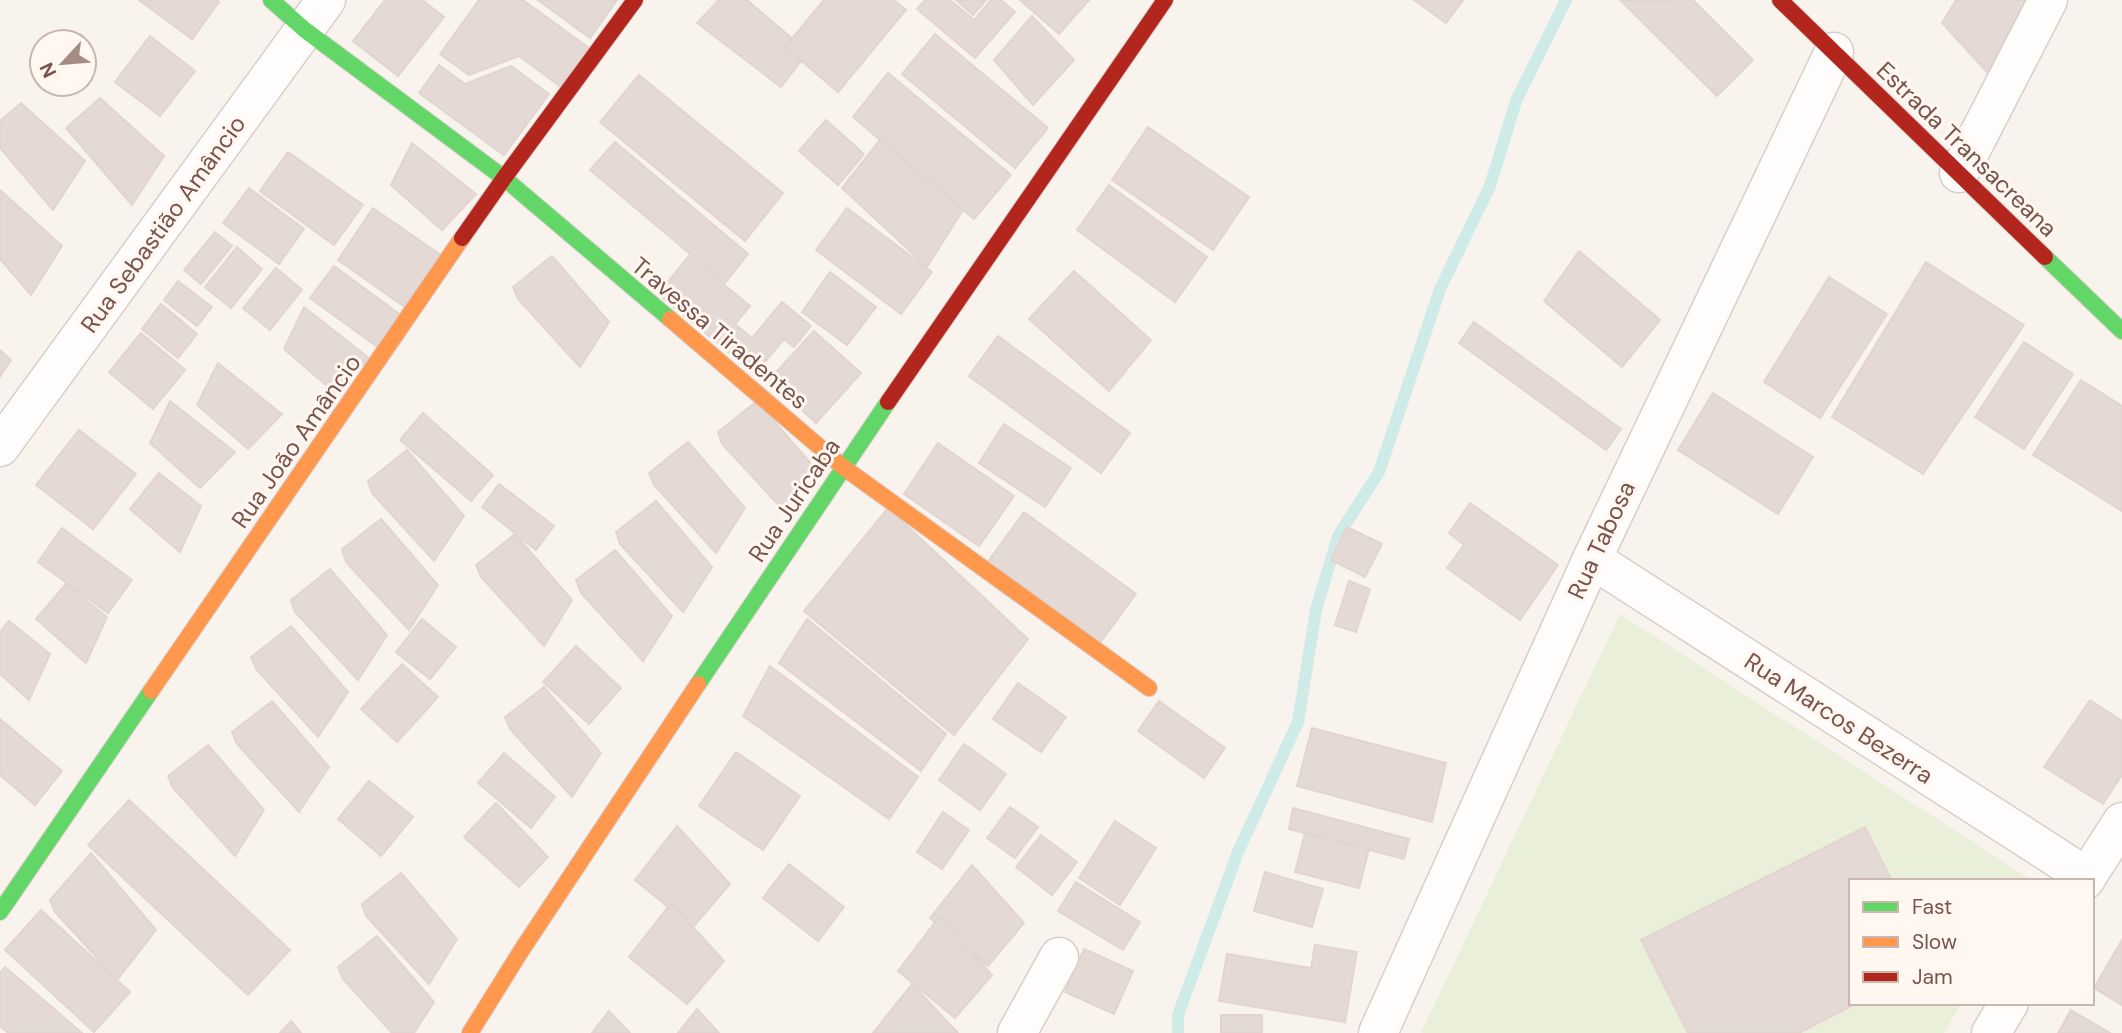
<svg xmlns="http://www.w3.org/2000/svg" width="2122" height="1033" font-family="'DM Sans',sans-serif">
<rect width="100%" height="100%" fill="#f9f3ee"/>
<!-- green -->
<polygon fill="#e9efd9" points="1620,614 2033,881 1851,881 1851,1003 1962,1003 1944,1033 1421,1033"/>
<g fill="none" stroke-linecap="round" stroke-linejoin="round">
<!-- stream -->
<polyline stroke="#cfebe8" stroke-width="12" points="1178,1033 1178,1015 1238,852 1298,722 1316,610 1338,536 1379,472 1440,289 1490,186 1516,101 1566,0"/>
</g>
<!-- building -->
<g fill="#e5d9d5" stroke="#e2d5d0" stroke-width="2">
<polygon points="139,0 216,0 219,2 192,39"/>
<polygon points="385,0 422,0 444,17 398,76 353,41"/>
<polygon points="479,0 523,0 589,48 561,87 519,56 469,75 440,54"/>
<polygon points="538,0 617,0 590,38"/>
<polygon points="719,0 747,0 808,52 781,87 697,23"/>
<polygon points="824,0 894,0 906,10 838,92 785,47"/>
<polygon points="925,0 950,0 974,20 991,0 1001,0 1015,12 975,58 917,9"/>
<polygon points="956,0 986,0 973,15"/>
<polygon points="1020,0 1089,0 1059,34"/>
<polygon points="1414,0 1463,0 1446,23"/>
<polygon points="1693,0 1753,60 1717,96 1621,1"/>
<polygon points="1956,0 2035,0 1995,81 1942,23"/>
<polygon points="1032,16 1074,60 1033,105 994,60"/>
<polygon points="935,34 1048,128 1015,168 902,74"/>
<polygon points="150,36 195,71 160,116 115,82"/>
<polygon points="439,65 465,84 511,66 549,94 504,155 419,93"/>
<polygon points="888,73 1011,175 974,219 853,117"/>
<polygon points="639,75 783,193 745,241 600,122"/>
<polygon points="100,98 164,156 132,205 66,128"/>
<polygon points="21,103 85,161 53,210 0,148 0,121"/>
<polygon points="826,120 864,154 838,185 799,151"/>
<polygon points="1148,127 1249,197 1213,250 1112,180"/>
<polygon points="880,140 963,210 927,267 842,188"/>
<polygon points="615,142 748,254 725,283 590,170"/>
<polygon points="412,143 476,194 442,230 391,185"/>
<polygon points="288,152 363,205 334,245 260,191"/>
<polygon points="1109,185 1207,257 1175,302 1077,230"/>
<polygon points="249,188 304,229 279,264 223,223"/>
<polygon points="0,190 62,246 31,295 0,259"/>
<polygon points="373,208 445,258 409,310 338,260"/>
<polygon points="847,208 932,272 901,314 816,250"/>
<polygon points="215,232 232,246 201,284 184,270"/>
<polygon points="237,247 262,269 231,308 205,287"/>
<polygon points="1579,251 1660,320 1622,367 1544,301"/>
<polygon points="552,256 609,322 580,367 518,299 513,287"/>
<polygon points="689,256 750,306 735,324 752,338 782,302 811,326 794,347 784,339 755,374 658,294"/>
<polygon points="1926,262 2024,325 1923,474 1832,417"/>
<polygon points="334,266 402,316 379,348 310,298"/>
<polygon points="276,268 302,290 270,330 243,308"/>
<polygon points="1074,271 1151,340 1109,391 1029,319"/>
<polygon points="830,272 876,307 847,345 802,312"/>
<polygon points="1829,277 1887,314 1820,418 1764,382"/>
<polygon points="178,281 212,307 197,326 164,300"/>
<polygon points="161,304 197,334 178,358 142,329"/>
<polygon points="304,307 369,358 335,393 284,349"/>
<polygon points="1474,322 1621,429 1606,450 1459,343"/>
<polygon points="814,331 861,373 816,423 769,380"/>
<polygon points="141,333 185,370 153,409 109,372"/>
<polygon points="998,336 1130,433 1101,473 969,376"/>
<polygon points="2024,342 2073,374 2024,449 1975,417"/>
<polygon points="0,350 11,360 0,377"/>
<polygon points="218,363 282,414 248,449 197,405"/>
<polygon points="2081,380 2122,406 2122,511 2033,455"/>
<polygon points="1713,393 1813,457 1778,514 1678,450"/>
<polygon points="170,401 235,452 200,488 150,443"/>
<polygon points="757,401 814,467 785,512 722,444 718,432"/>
<polygon points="423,413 493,475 471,501 400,440"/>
<polygon points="1004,424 1071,468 1045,507 979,463"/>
<polygon points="79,430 136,474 93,529 36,485"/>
<polygon points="688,442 745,508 716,553 654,485 649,473"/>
<polygon points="938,443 1014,496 979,546 904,494"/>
<polygon points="407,450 464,516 434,561 372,493 368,481"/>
<polygon points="159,473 201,506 180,552 130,509"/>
<polygon points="499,484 554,526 536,550 482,507"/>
<polygon points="656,501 712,567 683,612 620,544 616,532"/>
<polygon points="1470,503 1558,565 1520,620 1447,568 1464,545 1449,533"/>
<polygon points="888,508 1028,639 954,735 804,611"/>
<polygon points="1024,512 1136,594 1099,644 987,563"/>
<polygon points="381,519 438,585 409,630 346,562 342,549"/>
<polygon points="1347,527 1382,544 1365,577 1331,560"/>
<polygon points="62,528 132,580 108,613 38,562"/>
<polygon points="515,534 572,600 544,646 481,577 476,565"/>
<polygon points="615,550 672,616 643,661 581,593 576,580"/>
<polygon points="330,569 387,635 358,680 295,612 291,600"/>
<polygon points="1349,581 1370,589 1356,632 1335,625"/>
<polygon points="66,584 107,617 86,663 36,619"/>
<polygon points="422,619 456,647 430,679 396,652"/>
<polygon points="807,619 946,734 921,771 779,663"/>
<polygon points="9,621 50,654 29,700 0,674 0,632"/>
<polygon points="291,626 348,692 318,737 256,669 251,657"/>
<polygon points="576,646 621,688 589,724 543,682"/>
<polygon points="402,664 438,697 397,742 361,709"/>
<polygon points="770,666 918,777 889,819 743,716"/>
<polygon points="1018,683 1066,717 1041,752 993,719"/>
<polygon points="544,687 601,753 572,797 510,729 505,717"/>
<polygon points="2090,700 2122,721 2122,775 2103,804 2044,767"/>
<polygon points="272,701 329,767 299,812 237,744 232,732"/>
<polygon points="1159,701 1225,748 1204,778 1138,731"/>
<polygon points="0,719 62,771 35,805 0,775"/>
<polygon points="1312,728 1446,763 1432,822 1297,786"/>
<polygon points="964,744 1006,774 980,810 939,780"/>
<polygon points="208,745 264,810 235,856 173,788 168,776"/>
<polygon points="736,752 800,796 763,850 699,806"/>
<polygon points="504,753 555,797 531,828 478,783"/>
<polygon points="369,781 413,817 381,856 338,819"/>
<polygon points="129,800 290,950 248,995 88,845"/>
<polygon points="496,803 548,857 519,887 464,837"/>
<polygon points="1010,807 1038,827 1015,858 987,838"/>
<polygon points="1293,808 1409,839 1404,859 1289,829"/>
<polygon points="943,812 969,830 942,869 917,852"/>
<polygon points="1115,821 1156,848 1120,905 1079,878"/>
<polygon points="677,826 730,884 693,927 635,880"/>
<polygon points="1865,827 1892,881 1851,881 1851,1003 1857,1003 1799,1033 1688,1033 1641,940"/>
<polygon points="1305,833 1369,849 1359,888 1295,872"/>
<polygon points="1041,835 1077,862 1052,895 1016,867"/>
<polygon points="91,853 156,930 117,980 55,912 50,900"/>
<polygon points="789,864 844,907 818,941 763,898"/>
<polygon points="972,865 1024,923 988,966 930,918"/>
<polygon points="1265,872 1323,889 1312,927 1254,911"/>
<polygon points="401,873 457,939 429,984 366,916 362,904"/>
<polygon points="1076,882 1140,922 1123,950 1058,911"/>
<polygon points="671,903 724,961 687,1004 629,957"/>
<polygon points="41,910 130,992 94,1032 5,950"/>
<polygon points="939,917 992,975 955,1018 898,971"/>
<polygon points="377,936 434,1002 414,1033 392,1033 343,979 338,967"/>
<polygon points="2122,940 2122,1005 2094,988"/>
<polygon points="1315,945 1357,952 1345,1022 1219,1001 1227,954 1311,968"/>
<polygon points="1084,949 1133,971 1114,1014 1065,992"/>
<polygon points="5,967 82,1033 8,1033 0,1026 0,973"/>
<polygon points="912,984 958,1033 873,1033"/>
<polygon points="697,1009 719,1033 678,1033"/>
<polygon points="2071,1010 2110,1033 2058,1033"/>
<polygon points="609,1011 630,1033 592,1033"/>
<rect x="1221" y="1015" width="41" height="18"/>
<polygon points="291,1021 301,1033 280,1033"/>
</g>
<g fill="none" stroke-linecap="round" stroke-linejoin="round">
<!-- street casing -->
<g stroke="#d8ceca" stroke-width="41">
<g id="street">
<polyline points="1959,173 2048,0"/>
<polyline points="0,447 326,0"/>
<polyline points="1592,559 2087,877"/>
<polyline points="2084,881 2122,822"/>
<polyline points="1017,1033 1059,957"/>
<polyline points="1378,1033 1592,559 1834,52"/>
<polyline points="1991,1033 2009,1003"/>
</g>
</g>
<!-- fast casing -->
<g stroke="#d8ceca" stroke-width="18">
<g id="fast">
<polyline points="271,0 305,30 504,178 670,319"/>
<polyline points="2045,257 2122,331"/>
<polyline points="698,684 888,402"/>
<polyline points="0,912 151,691"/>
</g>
</g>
<!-- slow casing -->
<g stroke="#d8ceca" stroke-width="18">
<g id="slow">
<polyline points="670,319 843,467 1149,688"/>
<polyline points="151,691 462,238"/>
<polyline points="470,1033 521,951 698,684"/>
</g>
</g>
<!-- jam casing -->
<g stroke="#d8ceca" stroke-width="18">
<g id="jam">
<polyline points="1780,0 2045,257"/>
<polyline points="462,238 504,178 635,0"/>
<polyline points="888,402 1165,0"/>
</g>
</g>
<!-- street -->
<use href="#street" stroke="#fefdfc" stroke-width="38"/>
<!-- fast -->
<use href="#fast" stroke="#63d668" stroke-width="16"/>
<!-- slow -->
<use href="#slow" stroke="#ff974d" stroke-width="16"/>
<!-- jam -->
<use href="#jam" stroke="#b3261e" stroke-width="16"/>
</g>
<g text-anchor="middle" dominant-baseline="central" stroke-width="6" stroke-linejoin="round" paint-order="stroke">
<!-- street labels -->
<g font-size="24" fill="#78544c" stroke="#fff7f0">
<text transform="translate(1967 149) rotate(44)">Estrada Transacreana</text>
<text transform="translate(163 224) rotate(-54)">Rua Sebastião Amâncio</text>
<text transform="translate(720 333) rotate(40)">Travessa Tiradentes</text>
<text transform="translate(296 441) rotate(-55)">Rua João Amâncio</text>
<text transform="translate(794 500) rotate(-56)">Rua Juricaba</text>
<text transform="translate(1601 540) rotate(-65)">Rua Tabosa</text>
<text transform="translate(1839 718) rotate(33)">Rua Marcos Bezerra</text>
</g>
</g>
<!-- legend -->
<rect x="1849" y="879" width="245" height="126" fill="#fff7f0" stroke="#c9b6ae" stroke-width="2"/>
<rect x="1863" y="902" width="35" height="10" fill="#63d668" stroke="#c9b6ae" stroke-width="2"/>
<text x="1912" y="914" font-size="21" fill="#78544c">Fast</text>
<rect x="1863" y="937" width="35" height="10" fill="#ff974d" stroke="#c9b6ae" stroke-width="2"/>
<text x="1912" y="949" font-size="21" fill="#78544c">Slow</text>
<rect x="1863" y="972" width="35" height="10" fill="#b3261e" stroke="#c9b6ae" stroke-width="2"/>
<text x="1912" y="984" font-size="21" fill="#78544c">Jam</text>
<!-- north arrow -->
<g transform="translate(63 63) rotate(244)"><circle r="33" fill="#fff7f0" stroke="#c9b6ae" stroke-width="2"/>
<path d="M0-5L12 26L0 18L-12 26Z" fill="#a58c85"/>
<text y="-10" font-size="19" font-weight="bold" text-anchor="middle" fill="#78544c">N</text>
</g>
</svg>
